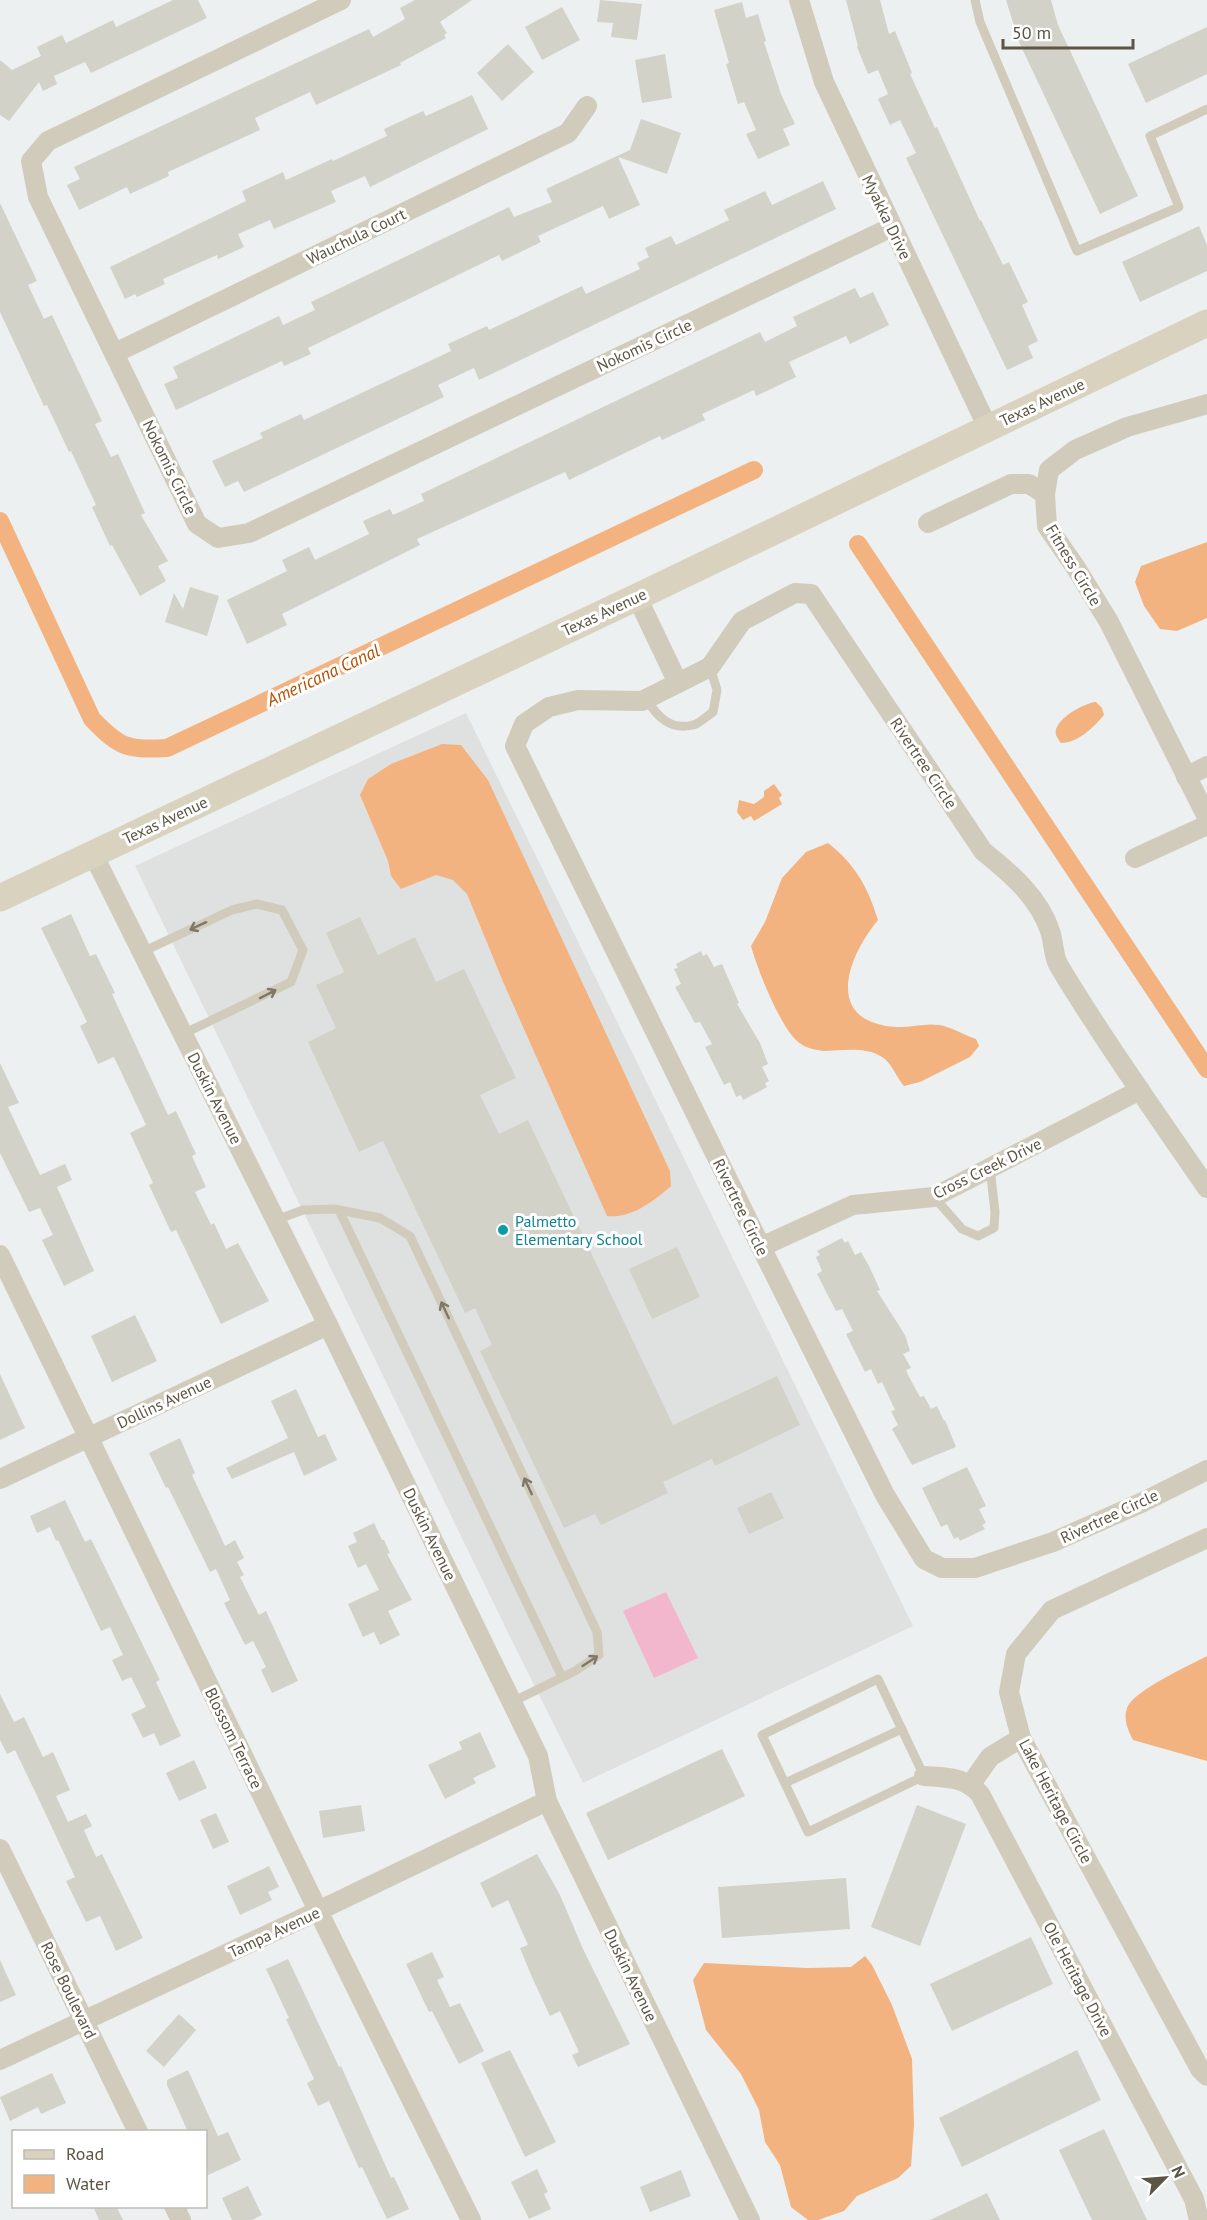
<svg xmlns="http://www.w3.org/2000/svg" width="1207" height="2220" font-family="'PT Sans',sans-serif">
<rect width="100%" height="100%" fill="#edf0f0"/>
<!-- education -->
<polygon fill="#dfe1e1" points="466,713 913,1626 583,1783 513,1643 135,866"/>
<!-- green -->
<polygon fill="#f2b7cd" points="666,1592 698,1658 654,1678 623,1611"/>
<!-- water -->
<g fill="#f3b380">
<polygon points="1207,542 1207,618 1177,631 1160,629 1144,606 1135,582 1141,566"/>
<path d="M1096,702L1102,708L1104,715C1094,727 1078,743 1061,743C1060,742 1056,736 1056,735C1052,720 1084,703 1096,702Z"/>
<path d="M442,744L461,745L488,780L670,1171L671,1186C654,1201 631,1219 607,1216L504,984L467,894L453,880L436,875L401,889L391,876L388,861L360,795L368,779L391,764Z"/>
<polygon points="774,784 782,795 779,798 782,804 754,821 751,816 743,820 737,812 739,800 754,804 764,797 764,791"/>
<path d="M828,843C855,864 868,887 878,920C846,959 824,1022 896,1027C914,1028 929,1021 947,1027C957,1030 966,1036 976,1039L979,1046L970,1057L920,1082L904,1086C897,1078 891,1062 882,1057C864,1046 843,1051 823,1051C817,1050 806,1048 801,1044C782,1033 757,968 751,946L765,922L782,878L806,852Z"/>
<path d="M1207,1656V1761L1133,1740C1128,1730 1123,1719 1127,1708C1134,1690 1189,1666 1207,1656Z"/>
<polygon points="865,1956 872,1965 892,2005 912,2059 914,2125 911,2166 898,2178 857,2196 844,2211 818,2220 808,2220 791,2207 780,2165 765,2142 759,2110 741,2074 706,2030 693,1980 704,1963 807,1968 851,1967"/>
</g>
<g fill="none" stroke-linecap="round" stroke-linejoin="round">
<!-- canal -->
<g stroke="#f3b380" stroke-width="18">
<path d="M0,521L92,719C120,748 127,750 167,748L754,470"/>
<polyline points="858,544 1207,1069"/>
</g>
</g>
<!-- building -->
<g fill="#d2d2c9">
<polygon points="173,0 198,0 207,18 91,73 85,62 54,76 57,84 43,91 39,82 9,121 0,115 0,60 12,70 41,56 37,47 62,35 66,43 113,20 116,27"/>
<polygon points="415,0 472,0 440,22 447,33 444,35 446,38 400,63 401,65 316,105 310,92 255,118 260,130 168,172 169,176 130,194 127,187 79,210 67,185 80,179 74,167 369,29 373,37 405,19 400,8"/>
<polygon points="600,0 642,4 637,40 611,37 613,23 597,22"/>
<polygon points="846,0 880,0 889,34 895,31 912,73 910,74 935,128 937,127 980,221 981,220 1003,265 1009,262 1028,302 1022,305 1038,341 1028,346 1033,358 1007,370 906,158 916,153 900,120 890,125 878,99 888,94 878,70 868,74 857,47 858,46"/>
<polygon points="1006,0 1051,0 1058,25 1138,196 1100,214 1019,42"/>
<polygon points="742,2 746,18 758,14 766,41 764,42 781,94 795,124 783,129 790,145 758,159 746,134 756,130 744,102 738,104 726,64 729,63 714,10"/>
<polygon points="562,7 580,40 542,60 525,27"/>
<polygon points="1207,27 1207,74 1146,103 1128,64"/>
<polygon points="508,44 534,72 502,101 477,73"/>
<polygon points="665,54 672,98 642,103 635,60"/>
<polygon points="472,95 488,129 370,187 365,176 331,191 336,202 274,229 270,220 238,234 244,247 218,259 217,255 163,279 165,284 137,297 135,294 125,299 110,267 246,201 242,191 283,172 286,180 332,159 333,161 387,136 384,129 423,111 426,116"/>
<polygon points="641,119 681,133 667,174 618,157 640,205 609,219 603,206 538,236 541,242 502,261 499,255 308,348 311,354 284,366 282,361 176,410 164,384 178,378 173,367 279,316 283,325 315,310 311,302 509,207 514,217 552,202 546,189 630,150"/>
<polygon points="823,181 836,209 479,380 474,368 438,385 444,397 244,492 238,481 225,487 212,461 263,438 260,433 301,414 304,420 404,373 451,351 448,344 487,326 489,330 582,286 586,294 640,269 637,263 649,257 645,248 671,236 676,245 729,220 724,210 765,191 772,205"/>
<polygon points="0,203 37,281 28,285 44,319 52,315 102,421 95,424 111,457 118,454 145,513 141,515 168,561 158,566 166,581 140,596 112,545 110,546 92,507 96,505 71,451 69,452 47,405 44,406 0,312"/>
<polygon points="1199,226 1207,245 1207,271 1140,302 1122,262"/>
<polygon points="855,288 860,298 873,292 889,325 850,344 846,336 789,362 796,377 756,396 754,390 702,414 705,420 662,440 660,436 569,480 565,472 417,539 420,545 282,614 287,625 247,644 227,600 287,571 282,560 309,547 315,560 369,534 363,521 390,509 393,515 424,501 421,494 760,332 765,342 797,326 793,317"/>
<polygon points="190,587 219,596 207,636 165,622 174,593 183,609"/>
<polygon points="71,914 90,956 96,954 115,993 112,994 168,1115 176,1111 196,1154 192,1156 206,1187 195,1192 211,1225 214,1223 226,1249 238,1243 269,1301 221,1324 176,1230 171,1232 149,1185 153,1183 130,1133 146,1125 114,1057 98,1064 80,1026 87,1022 41,928"/>
<polygon points="360,917 378,955 415,937 436,982 464,969 516,1078 480,1095 499,1134 528,1120 673,1425 777,1376 800,1425 715,1466 712,1459 663,1482 668,1493 601,1525 595,1514 564,1528 480,1351 492,1345 475,1308 465,1313 383,1141 359,1152 308,1042 336,1028 316,985 344,972 326,933"/>
<polygon points="701,951 703,956 707,954 714,967 722,964 739,1003 737,1004 760,1043 768,1064 762,1067 769,1081 765,1083 767,1087 743,1100 741,1095 736,1097 730,1082 724,1085 705,1047 712,1044 700,1022 695,1023 675,987 681,984 674,969 678,968 676,964"/>
<polygon points="0,1063 19,1103 8,1107 40,1175 65,1164 72,1180 57,1187 94,1271 64,1286 42,1240 53,1235 40,1208 29,1212 0,1153"/>
<polygon points="842,1238 845,1243 848,1241 855,1255 861,1252 869,1266 880,1290 877,1291 905,1335 910,1351 903,1354 911,1368 906,1370 908,1375 920,1397 924,1396 931,1409 937,1406 944,1421 945,1420 956,1447 912,1465 892,1429 898,1425 891,1411 895,1410 882,1382 878,1384 871,1369 865,1372 846,1334 853,1331 842,1309 836,1311 817,1274 822,1271 816,1257 820,1255 817,1251"/>
<polygon points="677,1247 700,1297 652,1319 629,1269"/>
<polygon points="135,1315 157,1361 112,1382 91,1336"/>
<polygon points="0,1374 25,1428 0,1440"/>
<polygon points="296,1389 318,1437 325,1434 337,1460 304,1476 294,1452 232,1479 226,1468 288,1438 271,1401"/>
<polygon points="180,1438 195,1473 192,1475 225,1546 235,1540 244,1558 237,1562 244,1575 240,1577 259,1615 266,1611 298,1681 272,1693 261,1670 266,1667 253,1641 245,1645 224,1603 230,1600 216,1569 210,1572 168,1487 166,1488 149,1453"/>
<polygon points="967,1467 986,1506 979,1509 986,1523 982,1525 985,1529 960,1541 958,1537 954,1539 947,1524 941,1527 922,1488"/>
<polygon points="771,1492 784,1518 749,1534 737,1508"/>
<polygon points="65,1500 85,1542 91,1539 160,1680 156,1682 181,1736 160,1746 154,1733 143,1738 131,1714 146,1707 131,1677 122,1681 112,1660 123,1655 110,1627 101,1631 58,1540 56,1541 50,1527 37,1533 30,1516"/>
<polygon points="374,1523 382,1540 384,1540 390,1553 387,1554 412,1600 388,1611 400,1635 380,1645 374,1632 363,1637 348,1604 379,1590 366,1564 358,1568 348,1546 357,1542 353,1533"/>
<polygon points="0,1694 14,1722 24,1717 43,1757 53,1752 70,1790 56,1796 68,1822 86,1814 92,1826 84,1830 96,1857 102,1854 143,1938 116,1951 100,1916 86,1922 66,1881 75,1877 41,1804 15,1750 7,1754 0,1740"/>
<polygon points="480,1732 496,1767 473,1778 476,1783 445,1799 428,1765 462,1749 459,1742"/>
<polygon points="722,1749 745,1796 608,1860 586,1813"/>
<polygon points="194,1760 207,1788 179,1801 166,1773"/>
<polygon points="361,1805 365,1831 323,1838 319,1811"/>
<polygon points="917,1805 966,1824 920,1946 871,1927"/>
<polygon points="216,1813 229,1842 213,1849 200,1820"/>
<polygon points="537,1854 560,1895 583,1949 630,2044 578,2067 572,2055 579,2052 560,2011 550,2016 531,1975 520,1948 528,1945 508,1900 492,1908 480,1883"/>
<polygon points="269,1866 279,1887 268,1892 272,1900 240,1915 227,1886"/>
<polygon points="846,1878 850,1929 722,1938 718,1887"/>
<polygon points="1031,1937 1053,1984 952,2031 930,1984"/>
<polygon points="432,1952 444,1977 437,1980 450,2007 460,2003 484,2051 459,2064 432,2011 429,2012 406,1964"/>
<polygon points="288,1959 339,2067 341,2066 391,2178 394,2177 409,2209 387,2219 362,2167 359,2168 329,2101 318,2106 307,2083 314,2079 286,2019 289,2018 266,1969"/>
<polygon points="0,1960 16,1995 0,2002"/>
<polygon points="179,2014 196,2030 164,2067 146,2051"/>
<polygon points="510,2050 556,2142 525,2157 481,2063"/>
<polygon points="1077,2050 1101,2100 962,2167 939,2118"/>
<polygon points="188,2070 218,2136 228,2132 241,2160 206,2176 206,2132 188,2132 167,2085 167,2080"/>
<polygon points="52,2073 66,2103 41,2114 38,2107 10,2121 0,2097"/>
<polygon points="1104,2129 1147,2220 1092,2220 1059,2150"/>
<polygon points="537,2169 548,2192 544,2194 551,2209 529,2219 511,2182"/>
<polygon points="681,2170 691,2196 650,2212 640,2187"/>
<polygon points="248,2186 262,2215 252,2220 232,2220 222,2198"/>
<polygon points="987,2193 1000,2220 930,2220"/>
<polygon points="93,2206 116,2206 123,2220 99,2220"/>
</g>
<g fill="none" stroke-linecap="round" stroke-linejoin="round">
<!-- lane -->
<g stroke="#d1cbbc" stroke-width="9">
<polyline points="975,0 980,22 1077,251 1179,207 1150,136 1207,109"/>
<path d="M646,699C657,716 670,731 693,725C699,724 707,716 713,712L717,690L710,667"/>
<polyline points="142,952 232,910 257,904 282,910 303,950 291,982 183,1034"/>
<polyline points="934,1197 962,1229 978,1236 994,1228 995,1212 990,1168"/>
<polyline points="339,1210 562,1677"/>
<polyline points="276,1220 303,1210 334,1209 380,1218 410,1236 597,1632 599,1655 575,1671 512,1702"/>
<polygon points="878,1679 924,1776 808,1832 762,1735"/>
<polyline points="785,1783 902,1729"/>
</g>
<!-- street -->
<g stroke="#d1cbbc" stroke-width="20">
<polyline points="341,0 48,141 31,161 38,197 197,524 218,538 249,533 892,227"/>
<polyline points="799,0 824,82 988,428"/>
<polyline points="115,353 568,133 587,106"/>
<polyline points="1207,404 1127,427 1075,450 1049,470 1045,494 1047,526 1076,568 1109,622 1207,817"/>
<polyline points="928,523 1011,484 1029,484 1045,494"/>
<polyline points="637,597 678,683"/>
<polyline points="1186,777 1207,766"/>
<polyline points="93,854 328,1325 538,1756 547,1801 750,2220"/>
<polyline points="1135,858 1207,825"/>
<path d="M1207,1188C1157,1115 1105,1042 1059,966C1053,956 1054,942 1050,931C1039,897 1010,873 983,851L811,594L795,593L742,621L710,667L642,701L578,700L549,707L524,724L515,746L761,1247L885,1495L924,1559L942,1568H975L1053,1542L1143,1502L1207,1470"/>
<polyline points="761,1247 853,1205 934,1197 1140,1090"/>
<polyline points="0,1255 326,1927 471,2220"/>
<polyline points="0,1479 328,1325"/>
<polyline points="1207,1538 1052,1610 1016,1654 1009,1692 1021,1738 1200,2069 1207,2076"/>
<path d="M924,1776C946,1777 965,1777 980,1794L1194,2199L1199,2220"/>
<polyline points="971,1784 990,1757 1021,1738"/>
<polyline points="0,1849 138,2132"/>
<polyline points="0,2060 318,1911 547,1801"/>
<polyline points="174,2206 181,2220"/>
</g>
<!-- secondary -->
<polyline stroke="#d8d2be" stroke-width="27" points="0,898 637,597 1207,323"/>
</g>
<!-- one-way arrows -->
<defs><path id="oneway-shaft" d="M-6 0H5M1.5-3L5.5 0L1.5 3" fill="none" stroke-width="1.6" stroke-linecap="round" stroke-linejoin="round" transform="scale(1.5)"/></defs>
<g stroke="#7f7868">
<use href="#oneway-shaft" transform="translate(198 926) rotate(155)"/>
<use href="#oneway-shaft" transform="translate(268 994) rotate(-27)"/>
<use href="#oneway-shaft" transform="translate(445 1310) rotate(-115)"/>
<use href="#oneway-shaft" transform="translate(528 1486) rotate(-115)"/>
<use href="#oneway-shaft" transform="translate(590 1661) rotate(-33)"/>
</g>
<!-- markers -->
<circle fill="#0f9aa8" stroke="#fff" stroke-width="2" cx="503" cy="1230" r="6"/>
<g text-anchor="middle" dominant-baseline="central" stroke-width="6" stroke-linejoin="round" paint-order="stroke">
<!-- street labels -->
<g font-size="16" fill="#5c5544" stroke="#fff">
<text transform="translate(887 217) rotate(64)">Myakka Drive</text>
<text transform="translate(356 236) rotate(-26)">Wauchula Court</text>
<text transform="translate(644 345) rotate(-25)">Nokomis Circle</text>
<text transform="translate(1042 402) rotate(-25)">Texas Avenue</text>
<text transform="translate(170 467) rotate(64)">Nokomis Circle</text>
<text transform="translate(1074 565) rotate(59)">Fitness Circle</text>
<text transform="translate(604 612) rotate(-25)">Texas Avenue</text>
<text transform="translate(924 763) rotate(56)">Rivertree Circle</text>
<text transform="translate(165 820) rotate(-25)">Texas Avenue</text>
<text transform="translate(215 1098) rotate(63)">Duskin Avenue</text>
<text transform="translate(987 1168) rotate(-26)">Cross Creek Drive</text>
<text transform="translate(741 1207) rotate(64)">Rivertree Circle</text>
<text transform="translate(164 1402) rotate(-25)">Dollins Avenue</text>
<text transform="translate(1109 1516) rotate(-25)">Rivertree Circle</text>
<text transform="translate(430 1534) rotate(64)">Duskin Avenue</text>
<text transform="translate(234 1738) rotate(64)">Blossom Terrace</text>
<text transform="translate(1056 1801) rotate(62)">Lake Heritage Circle</text>
<text transform="translate(274 1932) rotate(-25)">Tampa Avenue</text>
<text transform="translate(631 1975) rotate(64)">Duskin Avenue</text>
<text transform="translate(1078 1979) rotate(62)">Ole Heritage Drive</text>
<text transform="translate(69 1990) rotate(64)">Rose Boulevard</text>
</g>
<!-- culture labels -->
<g font-size="16" fill="#0d838f" stroke="#fff" text-anchor="start">
<text x="515" y="1221">Palmetto<tspan x="515" dy="18">Elementary School</tspan></text>
</g>
<!-- water labels -->
<g font-size="18" font-style="italic" fill="#b34f00" stroke="#fff">
<text transform="translate(323 675) rotate(-25)">Americana Canal</text>
</g>
</g>
<!-- legend -->
<rect x="12" y="2130" width="195" height="78" fill="#ffffff" stroke="#bebbb4" stroke-width="1.5"/>
<rect x="24" y="2150" width="30" height="9" fill="#d8d2be" stroke="#bebbb4" stroke-width="1.5"/>
<text x="66" y="2160" font-size="18" fill="#5c5544">Road</text>
<rect x="24" y="2175" width="30" height="18" fill="#f3b380" stroke="#bebbb4" stroke-width="1.5"/>
<text x="66" y="2190" font-size="18" fill="#5c5544">Water</text>
<!-- north arrow -->
<g transform="translate(1165 2178) rotate(65)" stroke="#ffffff" stroke-width="4.5" paint-order="stroke">
<path d="M0-4.5L10 22L0 15L-10 22Z" fill="#5c5544"/>
<text y="-9" font-size="16" font-weight="bold" text-anchor="middle" fill="#5c5544">N</text>
</g>
<!-- scale -->
<path d="M1003 39v9h130v-9" fill="none" stroke="#5c5544" stroke-width="3"/>
<text x="1012" y="39" font-size="18" fill="#5c5544" stroke="#ffffff" stroke-width="4.5" paint-order="stroke">50 m</text>
</svg>
